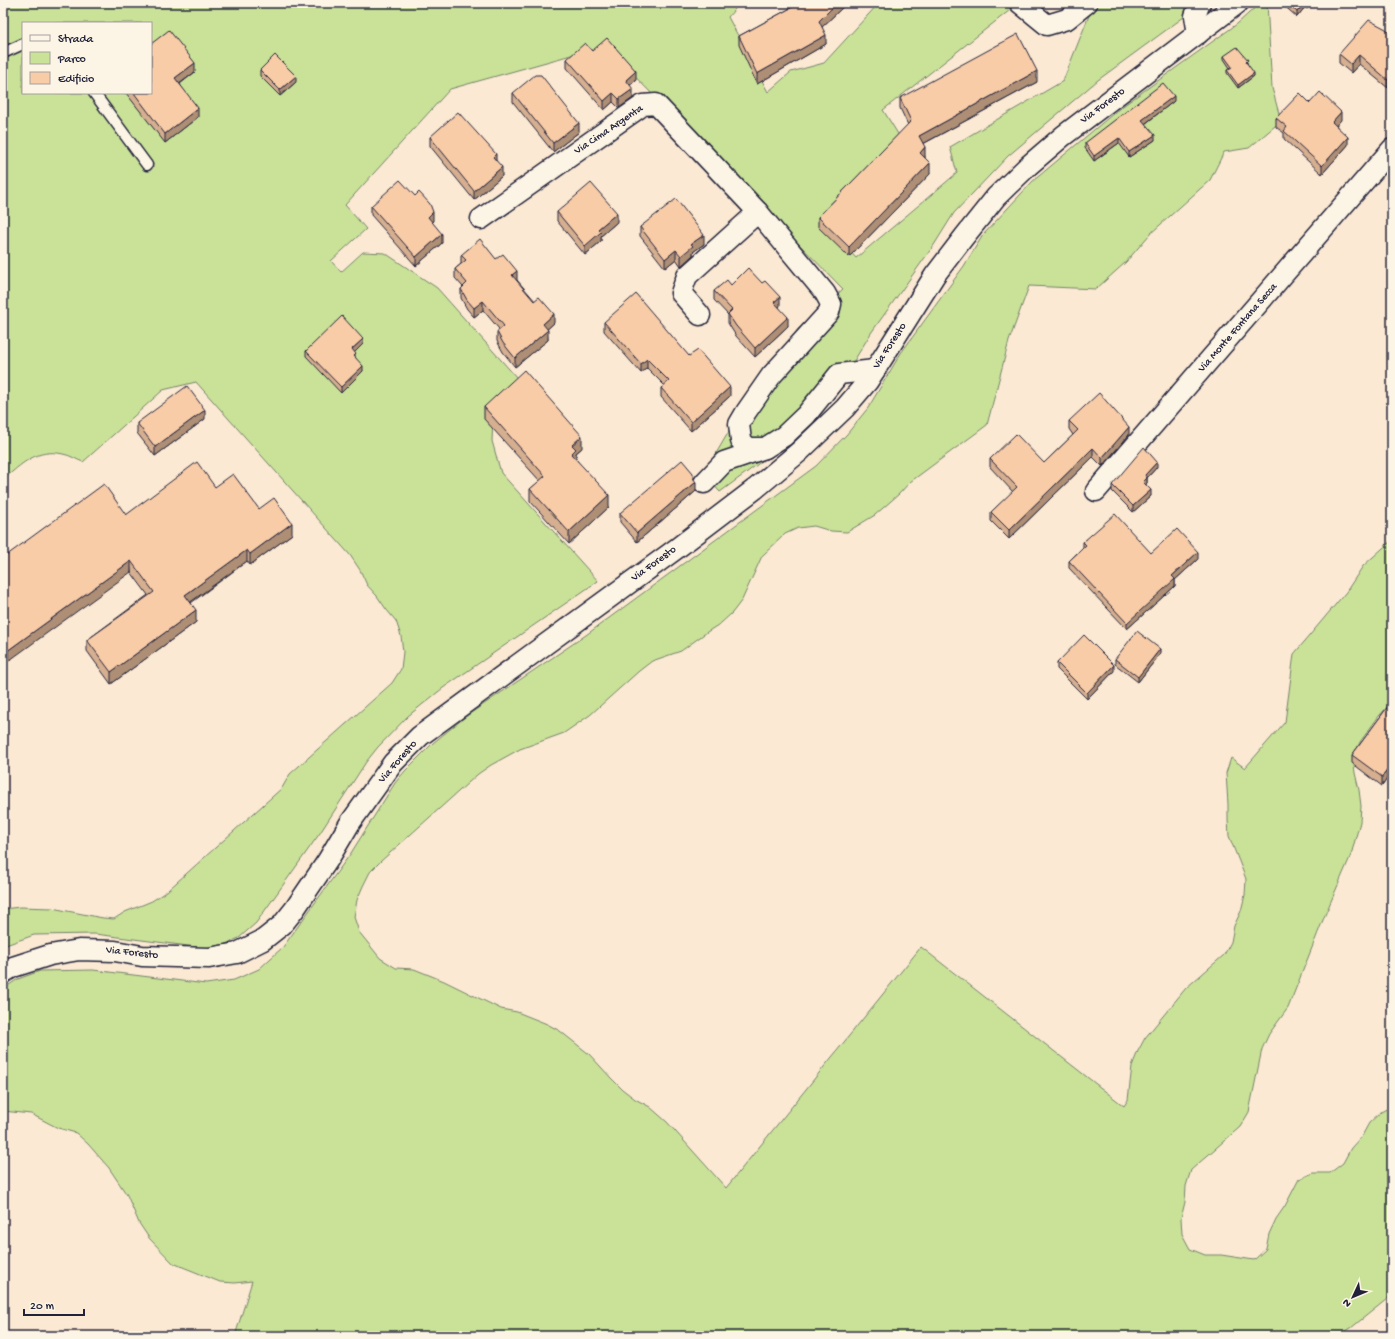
<svg xmlns="http://www.w3.org/2000/svg" width="1395" height="1339" font-family="'Gochi Hand',sans-serif">
<rect width="100%" height="100%" fill="#fbe9d3"/>
<filter id="ink" filterUnits="userSpaceOnUse"><feTurbulence type="fractalNoise" baseFrequency=".025" numOctaves="2"/><feDisplacementMap in="SourceGraphic" scale="8" xChannelSelector="R" yChannelSelector="G"/><feConvolveMatrix kernelMatrix="1 2 1 2 8 2 1 2 1" color-interpolation-filters="sRGB"/></filter>
<g filter="url(#ink)">
<!-- green -->
<g fill="#c9e298" stroke="#76826a" fill-rule="evenodd">
<path d="M3,3H740L728,17L768,92L791,72L824,63L879,3H1019L883,110L908,150L825,224L856,258L957,173L950,147L1063,81L1094,3H1203L1098,80L1008,156L954,213L934,245L871,333L838,387L792,439L720,492L704,474L728,433L798,329L843,289L610,51L589,50L450,89L345,205L366,229L331,261L341,272L363,252L385,253L437,288L517,378L493,420L492,441L501,473L598,581L443,688L408,716L378,747L366,762L320,833L256,923L239,938L223,945L204,948L95,934L34,935L3,946V909L20,907L52,908L103,918L114,919L125,912L152,901L167,891L282,788L290,774L392,683L401,669L403,652L401,636L396,621L386,609L377,596L367,585L360,570L350,555L196,382L163,390L83,462C77,460 70,455 63,454C37,448 21,464 3,480ZM23,23H151V93H23Z"/>
<polygon points="1260,3 1267,3 1272,88 1281,121 1249,148 1224,152 1210,180 1150,234 1126,262 1096,289 1029,286 1009,341 987,425 910,482 899,494 875,515 847,532 831,531 814,526 798,528 785,534 762,556 742,600 732,613 721,623 707,632 681,651 652,661 639,671 590,715 564,733 520,749 491,765 478,774 381,861 370,872 363,886 357,900 354,917 359,932 380,958 396,968 414,969 444,981 501,1009 517,1012 547,1024 560,1031 589,1054 611,1078 622,1089 635,1099 650,1107 667,1122 726,1188 921,947 1124,1106 1128,1100 1132,1066 1138,1051 1145,1038 1186,988 1224,955 1231,942 1234,926 1241,911 1245,895 1246,879 1229,836 1228,820 1228,804 1226,773 1231,758 1245,768 1285,722 1294,654 1346,592 1363,566 1392,540 1392,702 1379,716 1360,742 1353,757 1355,773 1359,790 1361,806 1360,822 1351,855 1325,915 1288,1008 1269,1034 1262,1049 1249,1112 1240,1127 1191,1170 1186,1186 1185,1202 1181,1218 1182,1234 1190,1249 1205,1255 1221,1255 1254,1260 1266,1249 1269,1234 1276,1219 1285,1206 1299,1179 1313,1173 1330,1173 1343,1163 1351,1148 1362,1136 1369,1123 1381,1112 1392,1106 1392,1295 1351,1328 1337,1336 235,1336 252,1281 235,1283 220,1282 173,1263 149,1238 139,1223 127,1195 109,1168 88,1144 76,1133 58,1128 31,1114 3,1111 3,989 18,979 40,971 93,970 206,984 234,980 259,969 283,947 351,853 395,783 405,771 433,743 465,717 586,635 816,466 847,434 868,408 901,353 964,266 983,235 1033,181 1120,108 1237,24"/>
</g>
<g fill="none" stroke-linecap="round" stroke-linejoin="round">
<!-- lane casing -->
<g stroke="#22223b" stroke-width="13">
<g id="lane">
<polyline points="3,53 23,44"/>
<polyline points="94,93 147,165"/>
</g>
</g>
<!-- street casing -->
<g stroke="#22223b" stroke-width="23">
<g id="street">
<polyline points="1020,3 1047,25 1067,19 1087,3"/>
<polyline points="1198,34 1195,16 1200,3"/>
<polyline points="481,219 643,105 656,104 758,212 825,293 831,304 829,312 771,376 746,412 739,424 741,441 749,448 765,448"/>
<polyline points="700,315 681,293 687,276 758,212"/>
<polyline points="704,483 724,462 765,448 784,436 806,415 839,374 875,370"/>
<polyline points="1096,491 1392,149"/>
<polyline points="3,973 13,967 50,955 79,950 115,951 142,956 209,958 237,953 263,940 282,925 294,910 328,860 350,823 393,763 420,736 676,549 755,489 799,452 845,408 868,381 935,275 964,237 996,197 1028,166 1063,136 1238,3"/>
</g>
</g>
<!-- lane -->
<use href="#lane" stroke="#fcf5e5" stroke-width="10"/>
<!-- street -->
<use href="#street" stroke="#fcf5e5" stroke-width="20"/>
</g>
<!-- wall -->
<g fill="#d6af90" stroke="#22223b">
<polygon points="800,3 847,3 822,27 826,44 757,84 739,45 739,36"/>
<polygon points="1281,3 1312,3 1307,9 1305,7 1297,17"/>
<polygon points="1392,35 1392,83 1388,88 1359,64 1351,73 1339,63 1339,54"/>
<polygon points="592,51 636,80 630,85 633,98 619,108 613,102 604,110 567,68 567,59"/>
<polygon points="1224,56 1248,63 1247,64 1254,76 1238,88 1227,73 1227,70 1230,68 1224,59"/>
<polygon points="260,70 296,82 280,96 260,76"/>
<polygon points="195,72 180,84 198,117 165,143 126,93 151,93"/>
<polygon points="1037,82 923,144 925,158 930,174 849,257 818,227 818,217 908,125 900,108 900,98"/>
<polygon points="513,93 579,132 553,152 513,102"/>
<polygon points="1174,101 1145,124 1155,140 1129,157 1119,143 1094,161 1085,148 1085,143"/>
<polygon points="1310,103 1341,120 1336,125 1348,145 1322,174 1284,139 1284,133 1276,127 1276,118"/>
<polygon points="430,137 496,160 502,176 474,200 430,146"/>
<polygon points="371,206 433,221 432,222 442,243 416,266 371,215"/>
<polygon points="557,212 617,222 601,236 601,241 585,255 557,221"/>
<polygon points="640,227 704,244 693,252 693,255 681,266 676,259 665,268 640,236"/>
<polygon points="461,255 496,259 517,280 554,323 547,329 548,340 515,367 503,352 497,341 497,332 499,329 483,310 474,317 467,309 461,298 461,289 463,287 455,278 455,269 461,264"/>
<polygon points="731,285 780,306 779,307 788,326 755,357 736,336 728,323 728,315 714,300 714,291"/>
<polygon points="604,322 689,356 730,396 691,431 661,397 661,388 664,385 647,368 641,373 604,331"/>
<polygon points="363,344 354,352 356,359 363,371 341,393 306,356 306,351"/>
<polygon points="484,407 582,448 576,453 576,459 609,507 569,544 530,501 530,489 540,481 484,419"/>
<polygon points="205,419 155,456 137,433 137,423"/>
<polygon points="1069,421 1129,435 1102,466 1093,457 1009,539 991,521 991,512 1013,492 990,467 990,459 1044,463 1073,435 1069,429"/>
<polygon points="1157,467 1147,478 1147,483 1146,484 1151,496 1133,512 1112,491 1112,485"/>
<polygon points="693,478 696,491 637,542 620,522 620,513"/>
<polygon points="215,487 259,509 292,534 250,565 247,561 191,603 196,622 111,684 87,651 87,640 148,595 131,572 126,515"/>
<polygon points="1083,542 1151,553 1198,559 1175,580 1175,586 1127,629 1069,568 1069,561 1083,547"/>
<polygon points="1160,654 1138,682 1115,664 1115,659"/>
<polygon points="1057,663 1114,671 1087,699 1057,669"/>
<polygon points="1392,701 1392,772 1382,786 1352,763 1352,755"/>
</g>
<!-- shaded-wall -->
<g fill="#ae8f76" stroke="#22223b">
<polygon points="837,3 847,3 819,30 819,21"/>
<polygon points="1304,3 1305,3 1305,7 1297,17 1297,12"/>
<polygon points="1307,3 1312,3 1307,9"/>
<polygon points="826,35 826,44 757,84 757,74"/>
<polygon points="1359,55 1359,64 1351,73 1351,64"/>
<polygon points="195,63 195,72 175,87 175,78"/>
<polygon points="636,71 636,80 626,89 626,80"/>
<polygon points="1037,71 1037,82 919,146 919,136"/>
<polygon points="1254,73 1254,76 1238,88 1238,85"/>
<polygon points="1392,75 1392,83 1388,88 1388,80"/>
<polygon points="296,76 296,82 280,96 280,90"/>
<polygon points="633,89 633,98 619,108 619,99"/>
<polygon points="613,93 613,102 604,110 604,101"/>
<polygon points="1174,96 1174,101 1142,126 1142,120"/>
<polygon points="198,108 198,117 165,143 165,134"/>
<polygon points="1341,112 1341,120 1332,130 1332,122"/>
<polygon points="579,123 579,132 553,152 553,143"/>
<polygon points="1155,135 1155,140 1129,157 1129,152"/>
<polygon points="1348,137 1348,145 1322,174 1322,166"/>
<polygon points="1119,138 1119,143 1094,161 1094,156"/>
<polygon points="925,147 925,158 920,153"/>
<polygon points="496,154 496,163 493,157"/>
<polygon points="930,163 930,174 849,257 849,247"/>
<polygon points="502,167 502,176 474,200 474,191"/>
<polygon points="433,212 433,221 428,226 428,217"/>
<polygon points="617,213 617,222 601,236 601,241 585,255 585,246 598,229"/>
<polygon points="442,234 442,243 416,266 416,257"/>
<polygon points="704,235 704,244 693,252 693,255 681,266 681,256 691,244"/>
<polygon points="676,250 676,259 665,268 665,259"/>
<polygon points="517,271 517,280 512,284 512,275"/>
<polygon points="780,297 780,306 774,311 774,302"/>
<polygon points="483,301 483,310 474,317 474,308"/>
<polygon points="554,314 554,323 543,333 543,324"/>
<polygon points="788,317 788,326 755,357 755,348"/>
<polygon points="548,330 548,340 515,367 515,358"/>
<polygon points="363,339 363,344 352,355 352,349"/>
<polygon points="647,359 647,368 641,373 641,364"/>
<polygon points="363,366 363,371 341,393 341,387"/>
<polygon points="730,387 730,396 691,431 691,422"/>
<polygon points="205,410 205,419 155,456 155,447"/>
<polygon points="1129,427 1129,435 1102,466 1102,458"/>
<polygon points="582,436 582,448 576,453 576,461 571,466 572,445"/>
<polygon points="1093,448 1093,457 1009,539 1009,530"/>
<polygon points="1157,462 1157,467 1147,478 1147,483 1143,487 1143,482 1145,475"/>
<polygon points="696,482 696,491 637,542 637,533"/>
<polygon points="1151,490 1151,496 1133,512 1133,506"/>
<polygon points="609,495 609,507 569,544 569,532"/>
<polygon points="292,523 292,534 250,565 250,554"/>
<polygon points="247,550 247,561 185,606 185,595"/>
<polygon points="1198,552 1198,559 1175,580 1175,586 1127,629 1127,623 1172,576"/>
<polygon points="131,561 131,572 3,665 3,654"/>
<polygon points="196,610 196,622 111,684 111,672"/>
<polygon points="1160,649 1160,654 1138,682 1138,677"/>
<polygon points="1114,665 1114,671 1087,699 1087,693"/>
<polygon points="1392,764 1392,772 1382,786 1382,777"/>
</g>
<!-- building -->
<g fill="#f9cca8" stroke="#22223b">
<polygon points="800,3 837,3 819,21 826,35 757,74 739,36"/>
<polygon points="1287,3 1304,3 1297,12"/>
<polygon points="1369,20 1386,29 1392,35 1392,75 1388,80 1359,55 1351,64 1339,54"/>
<polygon points="169,30 195,63 175,78 198,108 165,134 134,93 151,93 151,44"/>
<polygon points="1018,34 1037,71 919,136 925,147 920,153 930,163 849,247 818,217 911,121 900,98"/>
<polygon points="607,38 636,71 626,80 633,89 619,99 613,93 604,101 567,59 585,43 592,51"/>
<polygon points="1237,47 1248,60 1246,62 1254,73 1238,85 1227,70 1232,67 1224,56"/>
<polygon points="275,55 296,76 280,90 260,70"/>
<polygon points="535,75 541,75 579,123 553,143 513,93"/>
<polygon points="1163,83 1174,96 1142,120 1155,135 1129,152 1119,138 1094,156 1085,143"/>
<polygon points="1320,92 1341,112 1332,122 1348,137 1322,166 1284,131 1287,127 1276,118 1300,93 1310,103"/>
<polygon points="458,112 496,154 493,157 502,167 474,191 430,137"/>
<polygon points="400,180 415,196 419,192 430,204 433,212 428,217 442,234 416,257 371,206"/>
<polygon points="591,183 617,213 598,229 601,232 585,246 557,212"/>
<polygon points="676,199 704,235 691,244 693,246 681,256 676,250 665,259 640,227"/>
<polygon points="480,239 496,259 503,254 517,271 512,275 534,301 539,297 554,314 543,324 548,330 515,358 503,343 497,332 504,326 483,301 474,308 467,300 461,289 467,283 455,269 466,260 461,255"/>
<polygon points="748,268 762,283 765,281 780,297 774,302 788,317 755,348 736,326 728,314 732,310 714,291 727,280 731,285"/>
<polygon points="636,294 689,356 698,350 730,387 691,422 661,388 669,381 647,359 641,364 604,322"/>
<polygon points="342,316 363,339 352,349 356,354 354,356 363,366 341,387 306,351"/>
<polygon points="524,370 582,436 572,445 576,449 571,454 609,495 569,532 530,489 545,476 484,407"/>
<polygon points="187,386 205,410 155,447 137,423"/>
<polygon points="1099,393 1129,427 1102,458 1093,448 1009,530 991,512 1017,487 990,459 1016,434 1044,463 1078,430 1069,421"/>
<polygon points="1144,447 1157,462 1145,475 1147,478 1143,482 1151,490 1133,506 1112,485"/>
<polygon points="682,460 693,473 693,478 696,482 637,533 620,513"/>
<polygon points="197,462 215,487 233,474 259,509 274,498 292,523 250,554 247,550 185,595 196,610 111,672 87,640 154,592 131,561 3,654 3,558 104,484 126,515"/>
<polygon points="1115,514 1151,553 1177,529 1198,552 1172,576 1175,579 1127,623 1069,561 1086,545 1083,542"/>
<polygon points="1137,631 1160,649 1138,677 1115,659"/>
<polygon points="1084,635 1114,665 1087,693 1057,663"/>
<polygon points="1392,701 1392,764 1382,777 1352,755"/>
</g>
</g>
<g text-anchor="middle" dominant-baseline="central" stroke-width="3.5" stroke-linejoin="round" paint-order="stroke">
<!-- street labels -->
<g font-size="11" fill="#22223b" stroke="#fcf5e5">
<text transform="translate(1103 106) rotate(-37)">Via Foresto</text>
<text transform="translate(609 130) rotate(-34)">Via Cima Argenta</text>
<text transform="translate(1238 328) rotate(-49)">Via Monte Fontana Secca</text>
<text transform="translate(890 346) rotate(-57)">Via Foresto</text>
<text transform="translate(654 564) rotate(-36)">Via Foresto</text>
<text transform="translate(398 762) rotate(-49)">Via Foresto</text>
<text transform="translate(132 953) rotate(6)">Via Foresto</text>
</g>
</g>
<!-- margin -->
<rect width="1395" height="1339" fill="none" stroke="#fcf5e5" stroke-width="16"/>
<rect x="8" y="8" width="1379" height="1323" fill="none" stroke="#22223b" stroke-width="1.5" filter="url(#ink)"/>
<!-- legend -->
<rect x="22" y="22" width="130" height="72" fill="#fcf5e5" stroke="#a5a1a1"/>
<rect x="30" y="35" width="20" height="6" fill="#fcf5e5" stroke="#a5a1a1"/>
<text x="58" y="42" font-size="12" fill="#22223b">Strada</text>
<rect x="30" y="52" width="20" height="12" fill="#c9e298" stroke="#a5a1a1"/>
<text x="58" y="62" font-size="12" fill="#22223b">Parco</text>
<rect x="30" y="72" width="20" height="12" fill="#f9cca8" stroke="#a5a1a1"/>
<text x="58" y="82" font-size="12" fill="#22223b">Edificio</text>
<!-- north arrow -->
<g transform="translate(1353 1297) rotate(226)" stroke="#fcf5e5" stroke-width="3" paint-order="stroke">
<path d="M0-3L7 15L0 10L-7 15Z" fill="#22223b"/>
<text y="-6" font-size="11" font-weight="bold" text-anchor="middle" fill="#22223b">N</text>
</g>
<!-- scale -->
<path d="M24 1309v6h60v-6" fill="none" stroke="#22223b" stroke-width="2"/>
<text x="30" y="1309" font-size="12" fill="#22223b" stroke="#fcf5e5" stroke-width="3" paint-order="stroke">20 m</text>
</svg>
